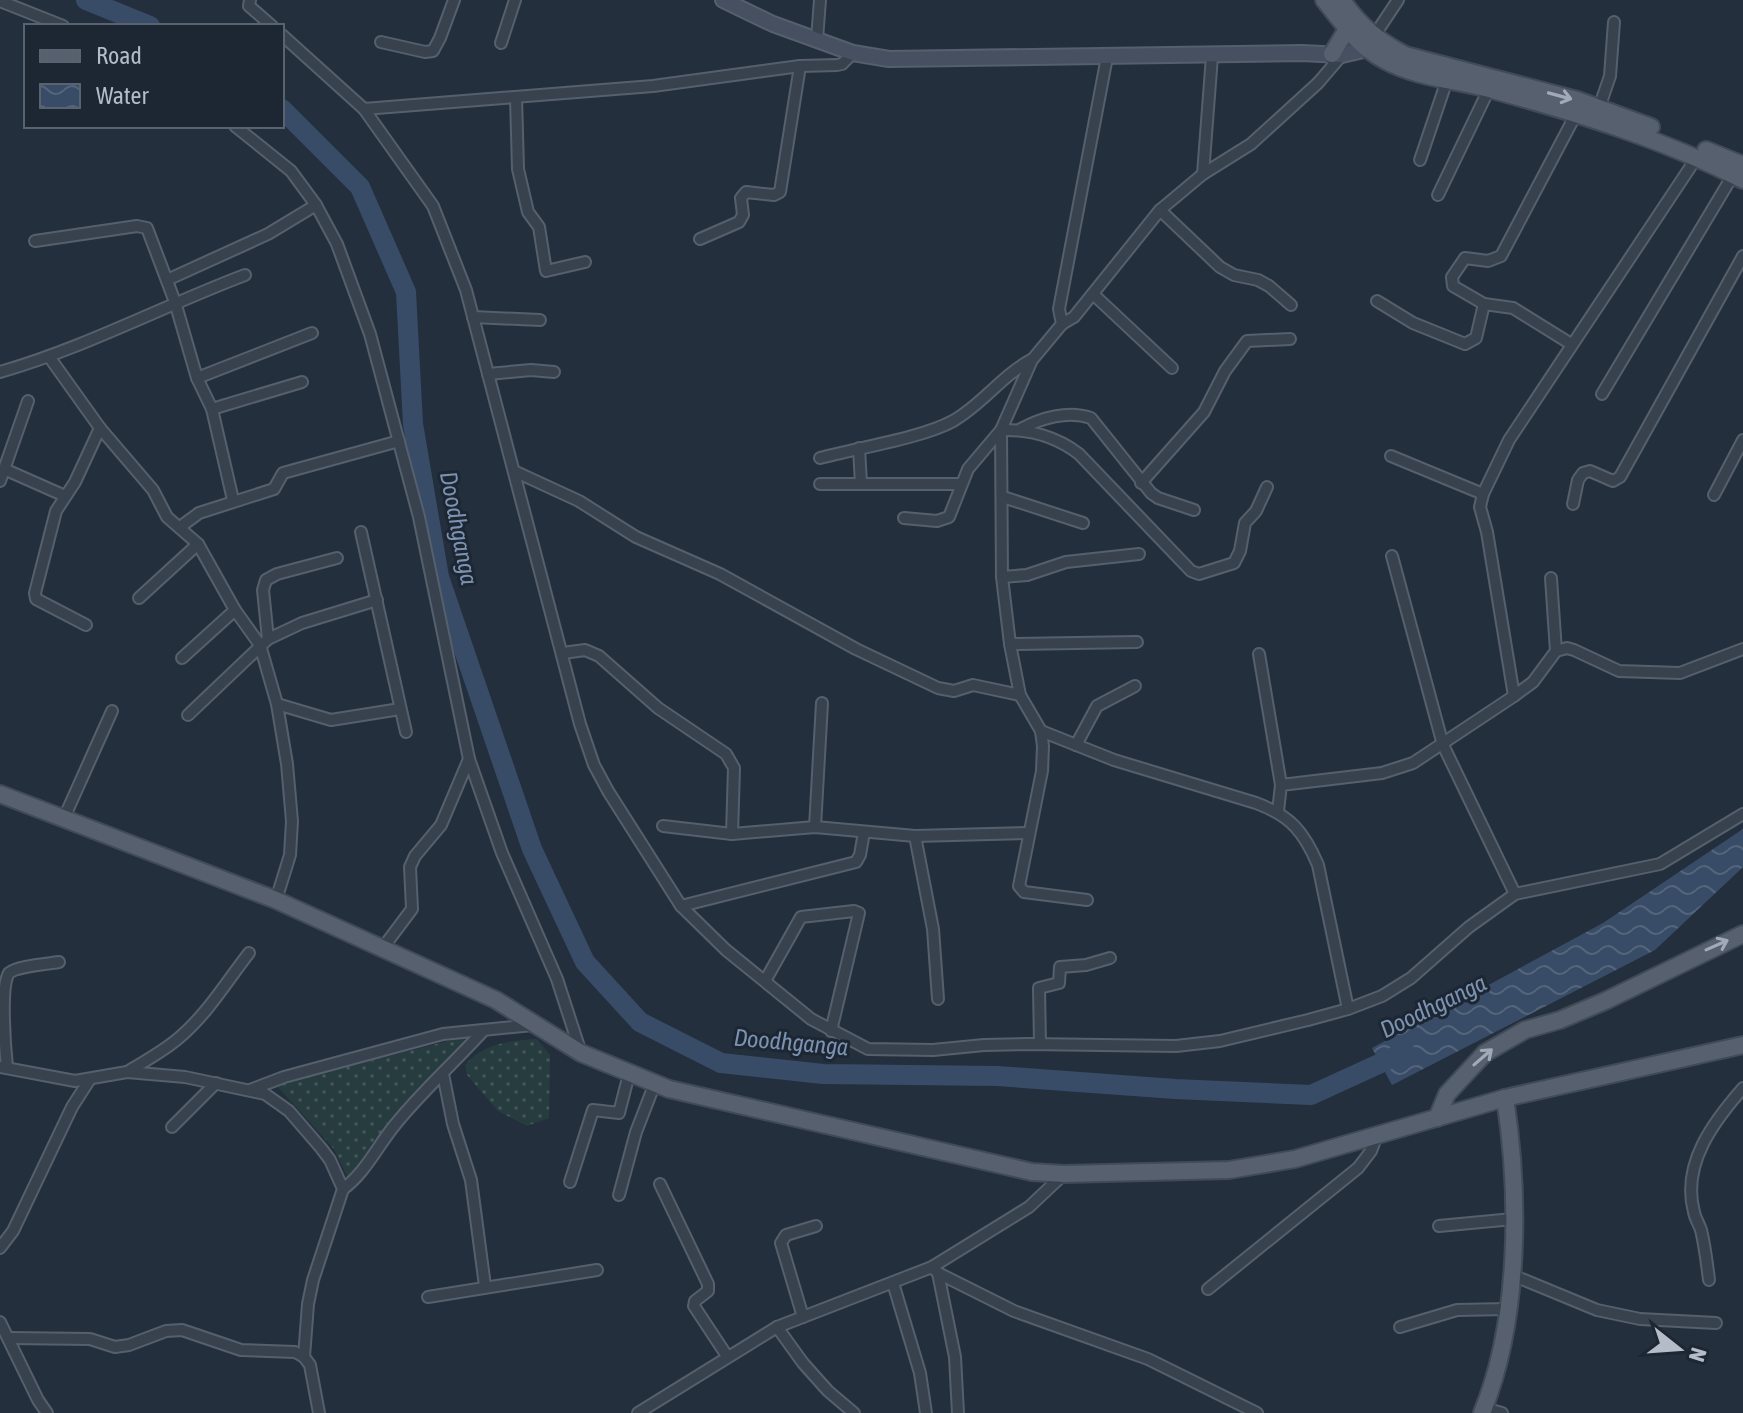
<svg xmlns="http://www.w3.org/2000/svg" width="1743" height="1413" font-family="'Asap Condensed',sans-serif">
<defs>
<pattern id="grass-dots" width="8" height="8" patternUnits="userSpaceOnUse" patternTransform="scale(2)"><rect width="8" height="8" fill="#263c3f"/><path d="M2 2h.1M6 6h.1" fill="none" stroke="#435659" stroke-width="1.8" stroke-linecap="round"/></pattern>
<pattern id="water-waves" width="16" height="10" patternUnits="userSpaceOnUse" patternTransform="scale(2)"><rect width="16" height="10" fill="#394c67"/><path d="M0 5q4-4 8 0t8 0" fill="none" stroke="#53647b"/></pattern>
</defs>
<rect width="100%" height="100%" fill="#242f3e"/>
<!-- grass -->
<g fill="url(#grass-dots)">
<polygon points="464,1037 465,1045 450,1065 396,1114 357,1175 347,1176 334,1149 276,1085"/>
<path d="M537,1039L550,1055L549,1118L527,1126L498,1111L467,1075L465,1065C483,1043 509,1041 537,1039Z"/>
</g>
<!-- water -->
<polygon fill="url(#water-waves)" points="1743,829 1743,867 1655,950 1392,1085 1372,1048 1603,923"/>
<g fill="none" stroke-linecap="round" stroke-linejoin="round">
<!-- river -->
<g stroke="#394c67" stroke-width="20">
<polyline points="86,0 150,26"/>
<polyline points="282,109 360,187 406,292 413,424 439,577 532,849 585,962 640,1022 721,1063 823,1074 997,1076 1175,1089 1311,1095 1405,1052"/>
</g>
<!-- minor casing -->
<g stroke="#565f6c" stroke-width="14">
<g id="minor">
<polyline points="250,0 249,6 272,26"/>
<polyline points="0,1 63,26"/>
<polyline points="282,35 364,109 653,86 800,66 837,65 842,64 853,53"/>
<polyline points="1374,36 1398,0"/>
<polyline points="817,39 820,0"/>
<polyline points="381,42 425,52 433,51 440,38 454,0"/>
<polyline points="501,43 515,0"/>
<polyline points="516,97 518,169 528,212 539,227 546,271 585,262"/>
<polyline points="1599,108 1610,76 1614,22"/>
<polyline points="364,109 433,206 466,290 580,724 594,765 608,791 681,906 726,950 811,1019 868,1049 933,1050 984,1045 1028,1044 1176,1046 1220,1041 1308,1020 1348,1009 1382,996 1411,978 1469,927 1515,894 1660,864 1743,814"/>
<polyline points="235,126 291,171 316,205 337,244 370,334 419,517 469,759 502,853 557,979 581,1053"/>
<polyline points="1420,160 1447,80"/>
<polyline points="1203,174 1212,56"/>
<polyline points="1438,195 1489,89"/>
<polyline points="1160,210 1220,267 1234,275 1258,280 1269,286 1291,305"/>
<polyline points="700,239 739,222 743,215 741,198 746,192 774,195 780,192 800,66"/>
<polyline points="35,241 137,226 147,228 175,302 197,378 212,409 233,500"/>
<polyline points="167,280 268,234 316,205"/>
<polyline points="1093,294 1172,368"/>
<polyline points="1377,301 1413,323 1465,344 1476,338 1484,304 1513,308 1571,344"/>
<polyline points="1484,304 1453,286 1452,277 1465,258 1488,261 1501,256 1575,116"/>
<polyline points="473,317 540,320"/>
<polyline points="1062,324 1074,317 1160,210 1203,174 1251,144 1318,83 1342,55"/>
<polyline points="50,358 100,428 153,490 167,517 198,544 235,610 260,645 277,704 287,764 292,821 290,855 276,900"/>
<path d="M0,372C84,348 163,306 245,275"/>
<polyline points="488,374 531,370 554,372"/>
<polyline points="197,378 312,333"/>
<polyline points="1602,394 1733,175"/>
<polyline points="212,409 302,382"/>
<path d="M1021,429C1041,418 1068,410 1091,418L1151,493L1158,498L1194,510"/>
<polyline points="859,448 861,484"/>
<polyline points="1391,456 1483,494"/>
<path d="M820,458C857,448 922,438 953,421C983,404 1000,377 1031,360"/>
<polyline points="4,469 65,496"/>
<polyline points="514,471 579,501 636,537 720,574 856,649 938,688 954,691 973,685 1020,695"/>
<polyline points="0,481 28,401"/>
<polyline points="1141,483 1204,412 1225,371 1247,341 1290,339"/>
<polyline points="820,484 960,484"/>
<polyline points="1714,495 1743,440"/>
<polyline points="1003,497 1083,523"/>
<polyline points="1573,504 1578,480 1583,473 1590,471 1613,481 1620,477 1743,256"/>
<path d="M904,518L937,521L949,517L968,469L1001,430C1029,429 1057,437 1079,454L1191,571L1199,574L1234,563L1240,551L1245,523L1256,511L1267,487"/>
<polyline points="180,527 199,513 274,489 283,473 399,441"/>
<polyline points="361,532 406,732"/>
<polyline points="1392,556 1443,745 1515,894"/>
<polyline points="1002,577 1027,575 1066,562 1139,554"/>
<polyline points="139,598 198,544"/>
<polyline points="86,625 36,599 35,593 56,511 75,482 100,428"/>
<polyline points="268,639 263,590 266,580 277,574 337,558"/>
<polyline points="1010,644 1137,642"/>
<polyline points="1556,651 1567,648 1574,650 1619,671 1680,673 1743,649"/>
<polyline points="563,653 585,650 599,656 658,708 726,754 734,768 732,834"/>
<polyline points="1259,654 1281,785"/>
<polyline points="182,658 235,610"/>
<polyline points="1514,696 1487,532 1480,507 1483,494 1509,440 1697,157"/>
<polyline points="277,704 331,720 400,709"/>
<polyline points="188,715 268,639 302,623 377,600"/>
<path d="M1041,731L1114,760L1256,803C1291,816 1304,832 1318,865L1348,1009"/>
<polyline points="1076,745 1097,706 1135,686"/>
<polyline points="1278,811 1281,785 1382,773 1413,763 1514,696 1533,682 1556,651 1551,578"/>
<polyline points="64,818 112,711"/>
<polyline points="663,826 732,834 815,827 915,836 1028,833"/>
<polyline points="815,827 822,703"/>
<polyline points="915,836 933,929 938,999"/>
<polyline points="1087,900 1024,892 1019,886 1042,771 1043,746 1041,731 1020,695 1010,644 1002,577 1001,430 1032,360 1062,324 1059,309 1107,57"/>
<polyline points="681,906 856,862 860,855 864,832"/>
<polyline points="382,949 412,909 410,867 415,856 441,825 469,759"/>
<polyline points="765,981 801,917 854,911 859,913 831,1031"/>
<polyline points="1040,1044 1039,988 1059,983 1060,967 1086,965 1110,958"/>
<polyline points="0,1067 75,1081 127,1072 185,1077 265,1094 289,1111 321,1148 330,1160 343,1189 313,1280 308,1304 304,1357"/>
<path d="M7,1067C5,1048 0,986 9,973C17,966 48,964 59,962"/>
<path d="M127,1072C145,1061 164,1051 180,1037C208,1013 227,981 249,953"/>
<polyline points="443,1074 453,1124 471,1180 485,1286"/>
<polyline points="250,1090 284,1077 443,1034 533,1025"/>
<polyline points="172,1127 216,1083"/>
<polyline points="570,1182 593,1110 619,1113 629,1074"/>
<polyline points="660,1184 708,1284 708,1291 695,1301 694,1306 727,1356"/>
<path d="M343,1189C365,1173 377,1147 394,1126C421,1092 454,1063 483,1031"/>
<polyline points="619,1195 636,1132 655,1083"/>
<polyline points="1439,1226 1513,1219"/>
<polyline points="0,1248 13,1231 72,1107 90,1079"/>
<polyline points="932,1267 938,1273 1014,1311 1148,1359 1257,1413"/>
<polyline points="938,1273 955,1357 958,1413"/>
<polyline points="1512,1275 1597,1310 1640,1319 1716,1323"/>
<path d="M1709,1280C1707,1264 1705,1246 1701,1230C1699,1224 1695,1218 1694,1212C1681,1164 1714,1121 1743,1088"/>
<polyline points="893,1283 920,1373 926,1413"/>
<polyline points="1208,1289 1358,1168 1371,1151 1377,1135"/>
<polyline points="428,1297 597,1270"/>
<polyline points="803,1317 781,1243 786,1235 816,1226"/>
<polyline points="0,1322 38,1400 47,1413"/>
<polyline points="777,1327 803,1363 828,1391 854,1413"/>
<polyline points="1400,1327 1457,1310 1507,1309"/>
<polyline points="10,1338 90,1339 115,1347 129,1345 166,1331 182,1330 241,1350 295,1352 304,1357 310,1365 319,1413"/>
<polyline points="1484,1408 1502,1413"/>
<polyline points="638,1413 777,1327 932,1267 1029,1207 1064,1174"/>
</g>
</g>
<!-- secondary casing -->
<g stroke="#565f6c" stroke-width="18">
<polyline id="secondary" points="723,0 773,24 853,53 889,59 1302,53 1342,55 1376,47"/>
</g>
<!-- primary casing -->
<g stroke="#414a57" stroke-width="20">
<g id="primary">
<path d="M1324,0C1342,22 1358,46 1384,60C1418,79 1459,80 1496,91C1580,114 1665,140 1743,180"/>
<path d="M1342,0C1359,25 1378,41 1405,55L1577,100L1651,127"/>
<polyline points="1332,54 1347,29"/>
<polyline points="1706,150 1743,165"/>
<polyline points="0,794 276,900 496,1000 581,1053 669,1089 1032,1172 1064,1174 1229,1170 1295,1159 1505,1098 1743,1045"/>
<polyline points="1437,1118 1447,1094 1485,1053 1525,1030 1560,1020 1605,1001 1743,934"/>
<path d="M1482,1413C1520,1320 1520,1196 1505,1098"/>
</g>
</g>
<!-- minor -->
<use href="#minor" stroke="#38414e" stroke-width="10"/>
<!-- secondary -->
<use href="#secondary" stroke="#465061" stroke-width="14"/>
<!-- primary -->
<use href="#primary" stroke="#56606e" stroke-width="16"/>
</g>
<!-- one-way arrows -->
<defs><path id="oneway-shaft" d="M-6 0H5M1.5-3L5.5 0L1.5 3" fill="none" stroke-width="1.6" stroke-linecap="round" stroke-linejoin="round" transform="scale(2)"/></defs>
<g stroke="#a1aab7">
<use href="#oneway-shaft" transform="translate(1560 96) rotate(15)"/>
<use href="#oneway-shaft" transform="translate(1717 945) rotate(-24)"/>
<use href="#oneway-shaft" transform="translate(1483 1057) rotate(-41)"/>
</g>
<g text-anchor="middle" dominant-baseline="central" stroke-width="6" stroke-linejoin="round" paint-order="stroke">
<!-- water labels -->
<g font-size="24" font-style="italic" fill="#7c92b1" stroke="#1d2633">
<text transform="translate(459 528) rotate(79)">Doodhganga</text>
<text transform="translate(1433 1006) rotate(-26)">Doodhganga</text>
<text transform="translate(791 1042) rotate(5)">Doodhganga</text>
</g>
</g>
<!-- legend -->
<rect x="24" y="24" width="260" height="104" fill="#1d2633" stroke="#59626f" stroke-width="2"/>
<rect x="40" y="50" width="40" height="12" fill="#56606e" stroke="#59626f" stroke-width="2"/>
<text x="96" y="64" font-size="24" fill="#b4bcc9">Road</text>
<rect x="40" y="84" width="40" height="24" fill="url(#water-waves)" stroke="#59626f" stroke-width="2"/>
<text x="96" y="104" font-size="24" fill="#b4bcc9">Water</text>
<!-- north arrow -->
<g transform="translate(1679 1349) rotate(107)" stroke="#1d2633" stroke-width="6" paint-order="stroke">
<path d="M0-6L14 30L0 20L-14 30Z" fill="#b4bcc9"/>
<text y="-12" font-size="22" font-weight="bold" text-anchor="middle" fill="#b4bcc9">N</text>
</g>
</svg>
